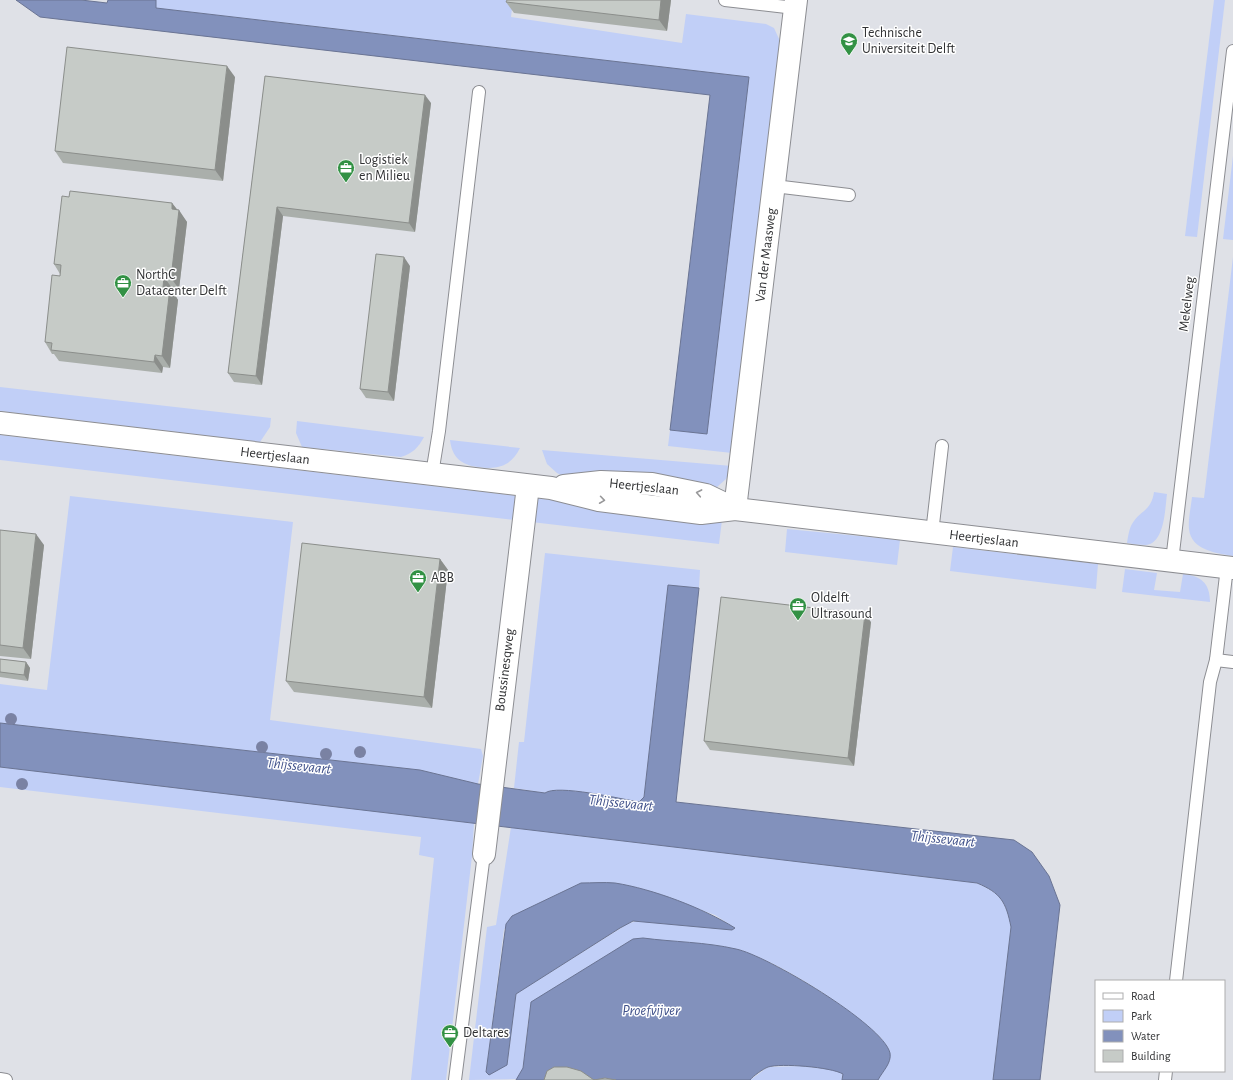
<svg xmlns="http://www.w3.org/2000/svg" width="1233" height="1080" font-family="'Alegreya Sans',sans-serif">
<rect width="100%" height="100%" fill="#dfe1e7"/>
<!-- green -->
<g fill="#c1cff7" fill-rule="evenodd">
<polygon points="156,0 513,0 511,17 682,43 686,14 766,24 774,28 780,41 732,453 668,446 670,430 707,433 749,77 155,8"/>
<polygon points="1214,0 1225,0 1197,237 1185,236"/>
<polygon points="1233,156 1233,240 1223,239"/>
<path d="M1233,257V556C1216,553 1191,550 1189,529C1188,519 1191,507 1192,497L1204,498Z"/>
<polygon points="0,387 271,418 270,427 260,442 0,411"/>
<path d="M297,421L424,437C418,448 413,453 401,457L302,447L296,433Z"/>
<polygon points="0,435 722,520 719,544 0,460"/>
<path d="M450,440L520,448C511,466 498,470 478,467C461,465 452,457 450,440Z"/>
<polygon points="542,450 732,466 726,479 717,487 609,472 565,477 557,473 547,464"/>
<path d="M1154,492L1167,494C1165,508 1165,543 1146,545C1140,545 1133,544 1127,543C1128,537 1129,529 1132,524C1140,510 1151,512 1154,492Z"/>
<polygon points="70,496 293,522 270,720 481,749 483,756 478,784 420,770 0,723 0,684 47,690"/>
<polygon points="787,529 900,540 897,565 785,552"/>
<polygon points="953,547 1098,564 1096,589 950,571"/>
<path d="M545,553L700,570L699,588L668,585L644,797L639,802C621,799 557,784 545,793L514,788L519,742H524Z"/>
<path d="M1125,569L1157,573L1154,590L1180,592L1183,574C1201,576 1210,583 1210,602L1122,592Z"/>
<polygon points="0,767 474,823 472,856 446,1080 411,1080 434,858 419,855 421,837 0,787"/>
<path d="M511,827L976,883C1001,893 1006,902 1011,927L993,1080H878L882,1039C842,1003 788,966 737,949L529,1013L523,1068L518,1079L469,1080L487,927L496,925ZM645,891L715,915L735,928L732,930L639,921L629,923L516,994L508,1060L486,1072L504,929Z"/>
<polygon points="801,1066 836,1070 843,1074 842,1080 750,1080 768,1067"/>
</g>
<!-- water -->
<g fill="#8291bc" stroke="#6a7493">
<polygon points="16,0 81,0 107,3 108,0 156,0 156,8 749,77 707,434 670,430 710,95 40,17"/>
<path d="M668,585L699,588L676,802L1014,840L1032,852L1049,876L1060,905L1040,1080H993L1011,927C1006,902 1001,893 977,883L0,767V723L420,770L478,784L545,793C557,784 621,799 639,802L644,797Z"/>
<path d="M581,883C592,883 604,882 615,883C653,889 703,908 735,928L732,930L633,921L620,928L516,994L507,1065L489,1075L486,1072L506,924L512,916Z"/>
<path d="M643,938C673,942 706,942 736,949C766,955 883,1024 890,1053C892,1063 882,1072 878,1080H842L843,1074C831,1067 781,1063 768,1067C763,1069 753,1076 750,1080H516L523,1068L531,1002L633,939Z"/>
</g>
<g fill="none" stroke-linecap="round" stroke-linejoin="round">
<!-- lane casing -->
<g stroke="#8c8d92" stroke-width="14">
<g id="lane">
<polyline points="725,0 795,8"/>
<polyline points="774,186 849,195"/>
<polyline points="432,474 439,431 479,92"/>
<polyline points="932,533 942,446"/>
<polyline points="1172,561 1233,51"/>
<polyline points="1216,660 1233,662"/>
<polyline points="1176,981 1210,682 1216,660 1227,567"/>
<polyline points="0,1079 6,1080"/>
<polyline points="455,1080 484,854"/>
<polyline points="1165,1080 1166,1071"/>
</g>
</g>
<!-- street casing -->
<g stroke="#8c8d92" stroke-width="24">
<g id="street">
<polyline points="735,509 796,0"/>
<polyline points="484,854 528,486"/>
</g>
</g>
<!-- secondary casing -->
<g stroke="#8c8d92" stroke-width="24">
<g id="secondary">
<polyline points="0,423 551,488 599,500 701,513 735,509 1233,568"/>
<polyline points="564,486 601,482 652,484 706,495 735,509"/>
</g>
</g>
<!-- lane -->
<use href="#lane" stroke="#fff" stroke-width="12"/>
<!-- street -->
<use href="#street" stroke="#fff" stroke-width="22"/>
<!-- secondary -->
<use href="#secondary" stroke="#fff" stroke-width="22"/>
</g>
<!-- trees -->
<g fill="#7a82a3">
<circle cx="11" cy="719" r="6"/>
<circle cx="262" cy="747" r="6"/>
<circle cx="360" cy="752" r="6"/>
<circle cx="326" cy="754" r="6"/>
<circle cx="22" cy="784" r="6"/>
</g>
<!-- wall -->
<g fill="#aaafab">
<polygon points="671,0 667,31 514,13 506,2"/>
<polygon points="265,76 431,103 415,232 283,216 262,385 234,382 228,373"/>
<polygon points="235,77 223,181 63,163 55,151"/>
<polygon points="69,197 172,203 187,222 179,289 172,288 172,290 178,300 170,368 163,367 162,373 59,361 54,354 52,354 45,342 60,276 60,274 54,264"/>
<polygon points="410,266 394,401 366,398 360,389"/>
<polygon points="0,530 44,545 31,659 0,656"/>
<polygon points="440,559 448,570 432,708 294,692 286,681"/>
<polygon points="871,622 854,766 710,750 704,741"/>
<polygon points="0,659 26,662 30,668 28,681 0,677"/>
</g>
<!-- shaded-wall -->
<g fill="#8b8e8b">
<polygon points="661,0 671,0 667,31 659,20"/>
<polygon points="227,66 235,77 223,181 215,170"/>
<polygon points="425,95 431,103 415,232 409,223"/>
<polygon points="172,203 179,212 179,210 187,222 179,289 171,278 172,209"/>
<polygon points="277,207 283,216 262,385 256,376"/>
<polygon points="404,257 410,266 394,401 388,392"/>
<polygon points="164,277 172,288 172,290 178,300 170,368 162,356 163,287"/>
<polygon points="155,355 163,367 162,373 154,362"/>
<polygon points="36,534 44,545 31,659 23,648"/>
<polygon points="440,559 448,570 432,708 424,697"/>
<polygon points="865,614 871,622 854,766 848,758"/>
<polygon points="26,662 30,668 28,681 24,675"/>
</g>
<!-- building -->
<g fill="#c6cbc7" stroke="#8b8e8b">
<polygon points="507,0 661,0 659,20 506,2"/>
<polygon points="67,47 227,66 215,170 55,151"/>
<polygon points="265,76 425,95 409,223 277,207 256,376 228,373"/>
<polygon points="70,191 172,203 172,209 179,210 171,278 164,277 163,287 170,288 162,356 155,355 154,362 51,350 52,343 45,342 52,275 60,276 61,265 54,264 62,196 69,197"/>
<polygon points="376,254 404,257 388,392 360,389"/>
<polygon points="0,530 36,534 23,648 0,645"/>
<polygon points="302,543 440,559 424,697 286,681"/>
<polygon points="721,597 865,614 848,758 704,741"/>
<polygon points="0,659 26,662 24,675 0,672"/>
<polygon points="554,1067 567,1067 581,1071 594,1080 605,1078 616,1080 544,1080 547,1071"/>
</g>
<!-- one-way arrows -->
<defs><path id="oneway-chevron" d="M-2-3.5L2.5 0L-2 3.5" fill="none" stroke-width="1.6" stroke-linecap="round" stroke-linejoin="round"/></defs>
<g stroke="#98989a">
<use href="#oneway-chevron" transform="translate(699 493) rotate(-169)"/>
<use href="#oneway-chevron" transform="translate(602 500) rotate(8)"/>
</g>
<!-- icons -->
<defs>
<g id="university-pin" transform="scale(0.9)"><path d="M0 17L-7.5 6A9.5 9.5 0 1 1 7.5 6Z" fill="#329144" stroke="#fff"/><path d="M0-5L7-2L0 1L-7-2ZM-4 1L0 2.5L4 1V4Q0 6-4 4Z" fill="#fff"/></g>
<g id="office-pin" transform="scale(0.9)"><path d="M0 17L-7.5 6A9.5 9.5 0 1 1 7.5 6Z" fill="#329144" stroke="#fff"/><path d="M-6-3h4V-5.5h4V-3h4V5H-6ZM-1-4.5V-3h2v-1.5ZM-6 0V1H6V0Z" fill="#fff"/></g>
</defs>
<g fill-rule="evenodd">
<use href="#university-pin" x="849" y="41"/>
<use href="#office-pin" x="346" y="168"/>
<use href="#office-pin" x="123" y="283"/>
<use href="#office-pin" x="418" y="578"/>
<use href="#office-pin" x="798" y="606"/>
<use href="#office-pin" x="450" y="1033"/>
</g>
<g text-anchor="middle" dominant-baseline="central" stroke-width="3" stroke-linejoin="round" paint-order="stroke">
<!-- poi labels -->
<g font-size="14" fill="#313234" stroke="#fff" text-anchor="start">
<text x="862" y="33">Technische<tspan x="862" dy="16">Universiteit Delft</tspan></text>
<text x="359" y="160">Logistiek<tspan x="359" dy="16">en Milieu</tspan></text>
<text x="136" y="275">NorthC<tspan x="136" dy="16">Datacenter Delft</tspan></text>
<text x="431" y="578">ABB</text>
<text x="811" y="598">Oldelft<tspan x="811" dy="16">Ultrasound</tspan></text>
<text x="463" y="1033">Deltares</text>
</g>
<!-- street labels -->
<g font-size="14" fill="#313234" stroke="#fff">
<text transform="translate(766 255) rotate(-83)">Van der Maasweg</text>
<text transform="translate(1187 304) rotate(-83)">Mekelweg</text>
<text transform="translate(275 456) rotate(7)">Heertjeslaan</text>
<text transform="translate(644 487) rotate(6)">Heertjeslaan</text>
<text transform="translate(984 539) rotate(7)">Heertjeslaan</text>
<text transform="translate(505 670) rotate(-83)">Boussinesqweg</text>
</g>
<!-- water labels -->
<g font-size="15" font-style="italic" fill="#41528b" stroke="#fff">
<text transform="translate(299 766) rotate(6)">Thijssevaart</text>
<text transform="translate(621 803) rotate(6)">Thijssevaart</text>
<text transform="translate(943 839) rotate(6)">Thijssevaart</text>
<text x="651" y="1010">Proefvijver</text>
</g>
</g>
<!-- legend -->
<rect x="1095" y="980" width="130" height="92" fill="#ffffff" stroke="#adadae"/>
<rect x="1103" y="993" width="20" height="6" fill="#ffffff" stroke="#adadae"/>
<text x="1131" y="1000" font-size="12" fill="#313234">Road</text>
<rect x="1103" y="1010" width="20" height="12" fill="#c1cff7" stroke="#adadae"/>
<text x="1131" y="1020" font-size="12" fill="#313234">Park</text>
<rect x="1103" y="1030" width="20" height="12" fill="#8291bc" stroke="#adadae"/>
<text x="1131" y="1040" font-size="12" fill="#313234">Water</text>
<rect x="1103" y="1050" width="20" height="12" fill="#c6cbc7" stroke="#adadae"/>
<text x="1131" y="1060" font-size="12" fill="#313234">Building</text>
</svg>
